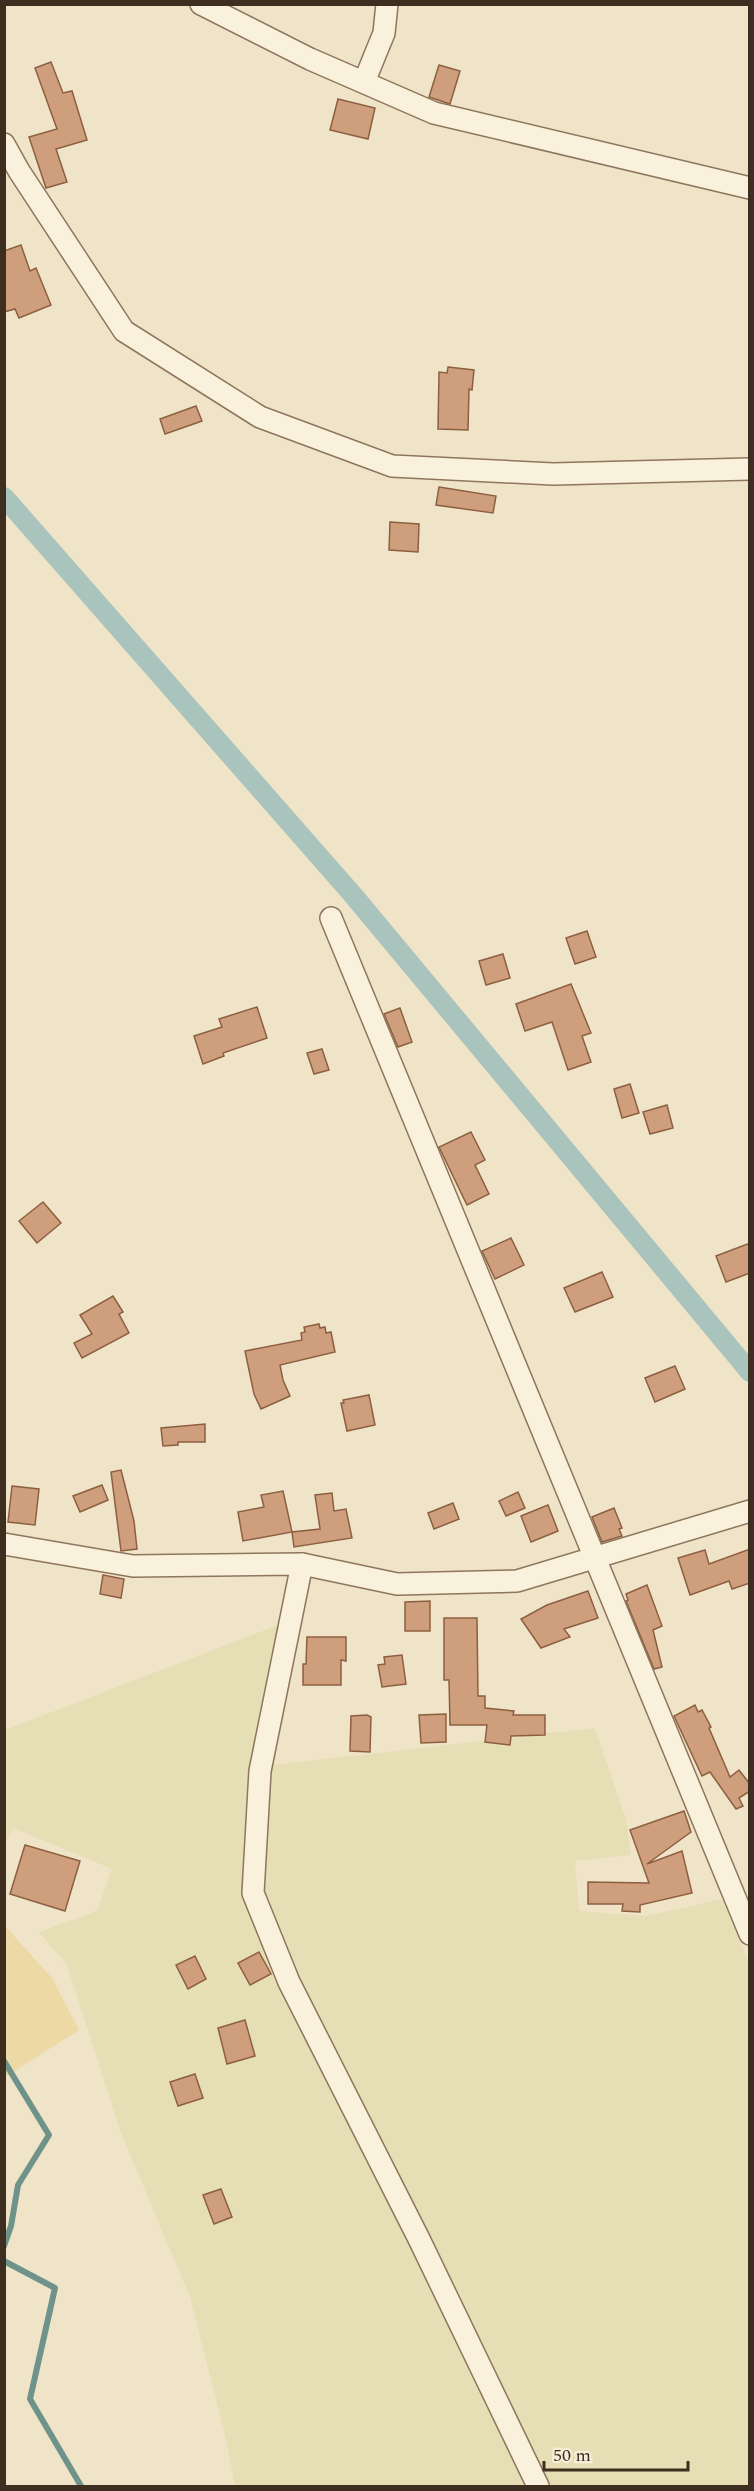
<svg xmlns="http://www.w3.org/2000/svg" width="754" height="2491" font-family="Spectral,serif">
<rect width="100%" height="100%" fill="#f0e4c8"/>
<!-- farmland -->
<g fill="#e6deb5">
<polygon points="283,1623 247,1892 534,2486 235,2486 226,2439 190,2297 121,2133 67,1965 39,1932 97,1911 112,1869 13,1828 5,1845 5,1730"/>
<polygon points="595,1728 626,1820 631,1855 575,1861 579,1911 646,1916 722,1899 749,1963 749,2486 544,2486 257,1897 263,1766"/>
</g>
<!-- sand -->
<polygon fill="#ecd9a5" points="4,1925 52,1978 79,2030 5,2077"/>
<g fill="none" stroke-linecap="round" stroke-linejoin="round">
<!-- stream -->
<g stroke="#6f938a" stroke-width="6">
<polyline points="4,2061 49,2135 18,2185 11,2226 4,2246"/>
<polyline points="4,2261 55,2288 30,2399 81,2486"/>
</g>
<!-- canal -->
<polyline stroke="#a9c4bc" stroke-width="20" points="4,497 353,895 750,1372"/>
</g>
<!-- building -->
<g fill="#cf9f7d" stroke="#8d5f41" stroke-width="1.5">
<polygon points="51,62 63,93 72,91 87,140 56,149 67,182 46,188 29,137 57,129 35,68"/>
<polygon points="439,65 460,71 450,104 429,97"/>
<polygon points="338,99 375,108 368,139 330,130"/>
<polygon points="21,245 30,271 36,268 51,305 19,318 15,309 4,312 4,251"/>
<polygon points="448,367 474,370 472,390 469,389 468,430 438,429 439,372 447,373"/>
<polygon points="196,406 202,421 165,434 160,419"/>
<polygon points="439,487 496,496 493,513 436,505"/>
<polygon points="390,522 419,524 418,552 389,550"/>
<polygon points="587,931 596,957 575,964 566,938"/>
<polygon points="503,954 510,978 486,985 479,961"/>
<polygon points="571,984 591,1033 582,1036 591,1062 568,1070 552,1022 525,1031 516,1004"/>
<polygon points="257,1007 267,1038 223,1053 224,1056 203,1064 194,1036 222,1027 219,1019"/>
<polygon points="400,1008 412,1042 398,1047 384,1014"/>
<polygon points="322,1049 329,1070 314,1074 307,1053"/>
<polygon points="630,1084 639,1113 622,1118 614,1089"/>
<polygon points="667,1105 673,1128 650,1134 643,1112"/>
<polygon points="471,1132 485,1160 475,1165 489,1194 467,1205 439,1147"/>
<polygon points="43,1202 61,1223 37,1243 19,1221"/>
<polygon points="511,1238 524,1265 495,1279 482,1251"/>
<polygon points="750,1243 750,1273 726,1282 716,1256"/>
<polygon points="602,1272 613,1297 575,1312 564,1288"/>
<polygon points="113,1296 123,1312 119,1314 129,1333 82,1358 74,1343 92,1334 80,1315"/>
<polygon points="319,1324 320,1328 325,1327 326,1333 331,1332 335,1352 280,1365 283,1380 290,1396 261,1409 254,1394 245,1351 302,1340 301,1333 305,1332 304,1327"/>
<polygon points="675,1366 685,1389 655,1402 645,1378"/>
<polygon points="369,1395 375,1425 347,1431 341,1403 344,1403 343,1400"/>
<polygon points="205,1424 205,1442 178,1442 178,1445 163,1446 161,1428"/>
<polygon points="121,1470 134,1521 137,1549 121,1551 111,1472"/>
<polygon points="102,1485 108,1500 80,1512 73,1496"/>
<polygon points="12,1486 39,1489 35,1525 8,1522"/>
<polygon points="283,1491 292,1532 243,1541 238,1512 264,1507 261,1495"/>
<polygon points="518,1492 525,1508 506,1516 499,1501"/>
<polygon points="332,1493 334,1511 346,1509 352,1538 294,1547 292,1532 320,1529 315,1495"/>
<polygon points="453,1503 459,1519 434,1529 428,1513"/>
<polygon points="548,1505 558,1531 531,1542 521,1516"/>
<polygon points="614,1508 622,1528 619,1529 622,1536 602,1542 592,1517"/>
<polygon points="750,1549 750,1583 732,1589 729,1581 690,1595 678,1558 705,1550 709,1564"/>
<polygon points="103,1575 124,1579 121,1598 100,1594"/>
<polygon points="647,1585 662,1626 653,1630 662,1667 654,1669 626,1601 628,1600 626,1594"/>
<polygon points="588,1591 598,1618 564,1629 570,1637 541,1648 521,1619 547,1605"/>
<polygon points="430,1601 430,1631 405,1631 405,1602"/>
<polygon points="444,1618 477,1618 478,1696 485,1696 485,1708 514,1711 513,1715 545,1715 545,1735 511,1736 510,1745 485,1742 487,1725 450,1725 449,1680 444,1680"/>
<polygon points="307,1637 346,1637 346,1661 341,1660 341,1685 303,1685 303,1664 306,1664"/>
<polygon points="402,1655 406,1684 382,1687 378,1665 385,1664 384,1657"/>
<polygon points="695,1705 698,1712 702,1710 711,1727 709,1728 730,1777 739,1770 750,1784 750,1791 739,1798 743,1806 736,1809 710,1772 702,1776 674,1716"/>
<polygon points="446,1714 446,1742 421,1743 419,1715"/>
<polygon points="367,1715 371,1717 370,1752 350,1751 351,1716"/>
<polygon points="684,1811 691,1832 647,1864 682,1851 692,1893 640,1905 640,1912 622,1911 623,1904 588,1904 588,1882 649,1883 630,1830"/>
<polygon points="25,1845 80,1861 65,1911 10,1894"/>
<polygon points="259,1952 271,1974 250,1985 238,1963"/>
<polygon points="195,1956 206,1979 188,1989 176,1965"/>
<polygon points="245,2020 255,2056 227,2064 218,2028"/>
<polygon points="195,2074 203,2098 178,2106 170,2082"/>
<polygon points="221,2189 232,2217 214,2224 203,2195"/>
</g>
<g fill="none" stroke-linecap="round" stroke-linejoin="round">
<!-- minor casing -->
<g stroke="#8d765c" stroke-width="24">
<g id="minor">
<polyline points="201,4 310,59 434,113 750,188"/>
<polyline points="364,82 384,33 387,4"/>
<polyline points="4,144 19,171 124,331 260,417 392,466 553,474 750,469"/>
<polyline points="331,918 750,1934"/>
<polyline points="4,1544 133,1566 302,1564 397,1584 517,1581 750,1511"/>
<polyline points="302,1564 260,1771 253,1893 289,1982 419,2239 538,2486"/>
</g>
</g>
<!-- minor -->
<use href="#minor" stroke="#faf1dc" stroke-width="21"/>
</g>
<!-- border -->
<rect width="754" height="2491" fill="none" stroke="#3d2e20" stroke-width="12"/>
<!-- scale -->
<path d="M544 2461v9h144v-9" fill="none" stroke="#3d2e20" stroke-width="3"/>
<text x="553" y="2461" font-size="18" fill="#3d2e20" stroke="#f7eed8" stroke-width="4.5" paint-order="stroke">50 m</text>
</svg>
